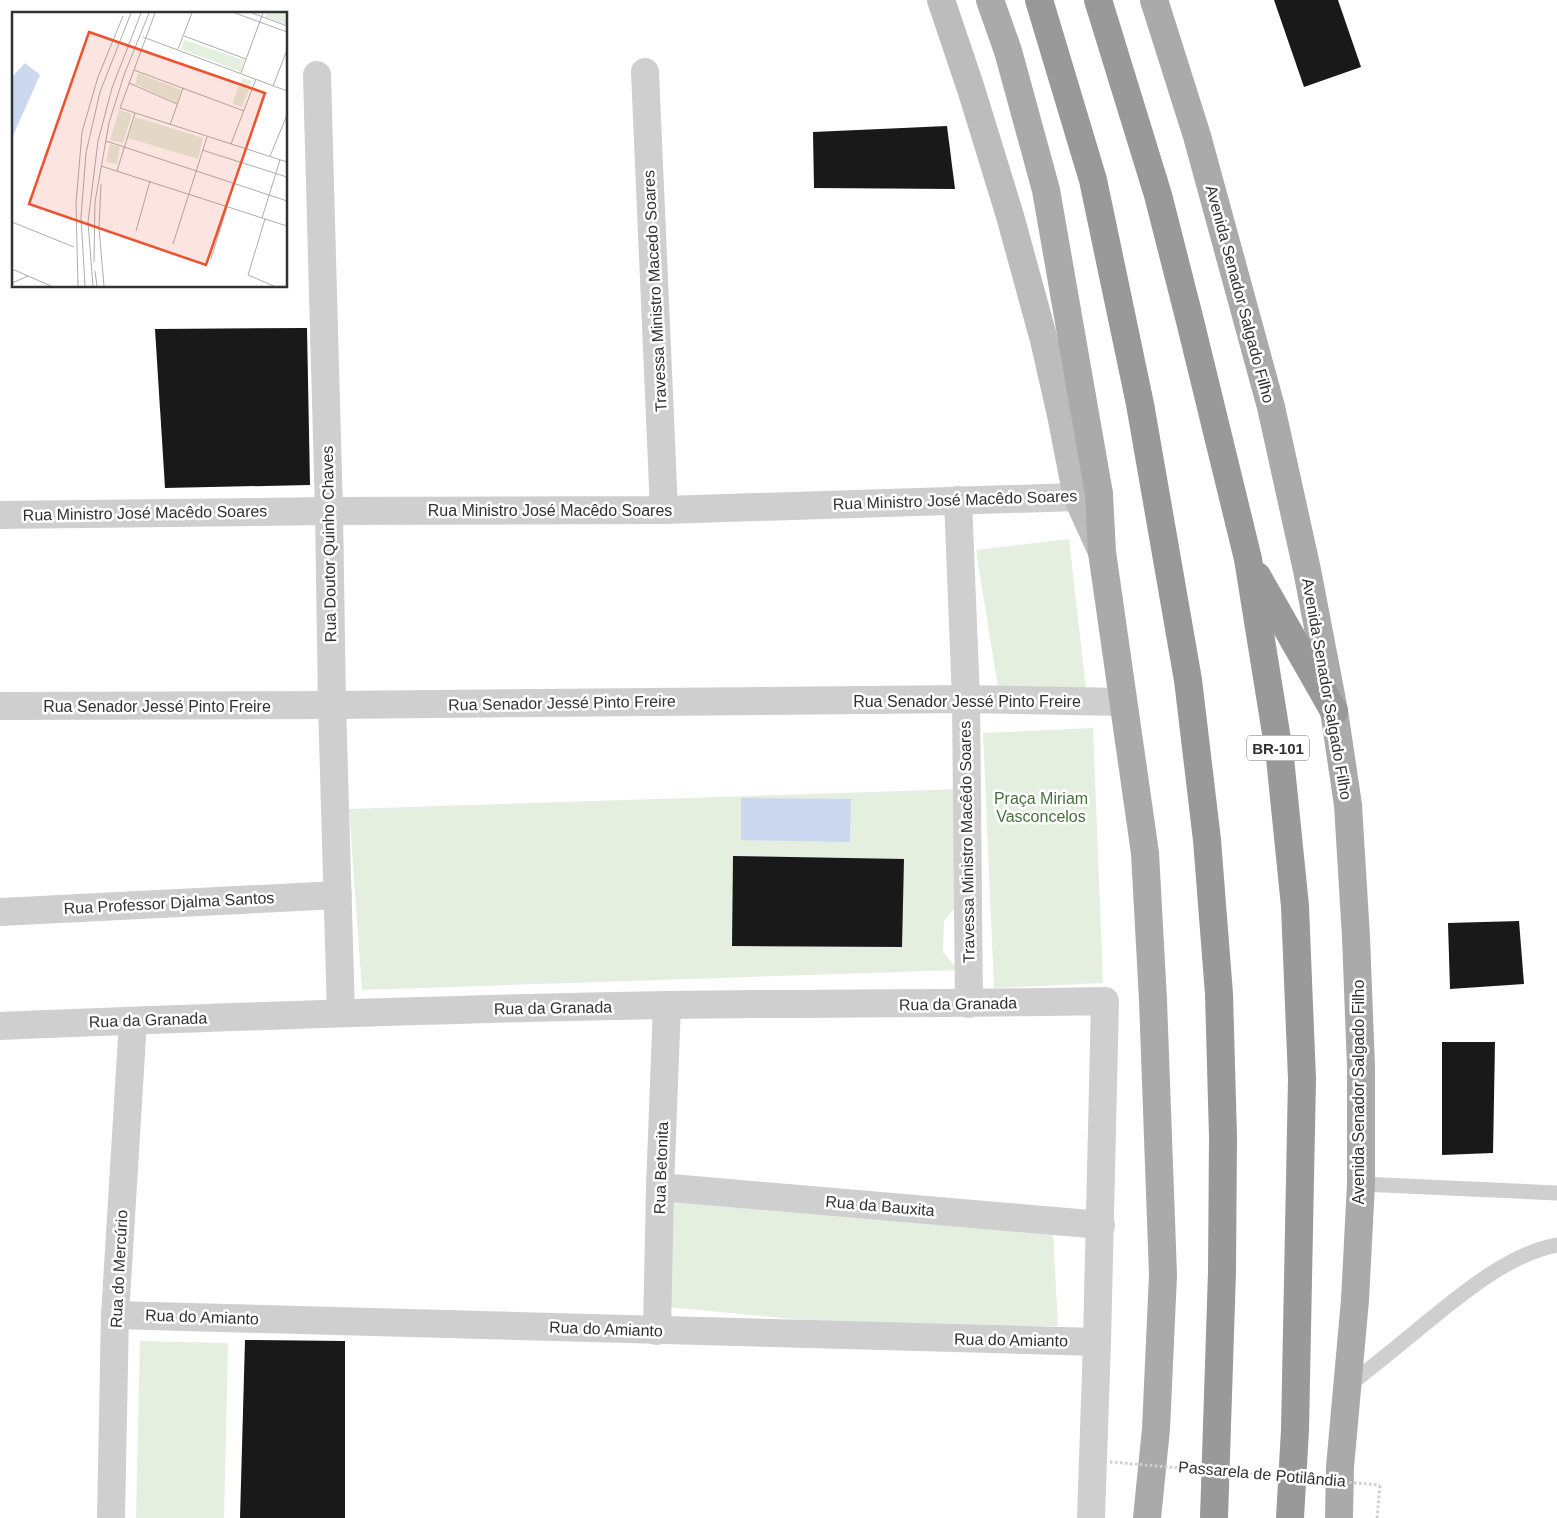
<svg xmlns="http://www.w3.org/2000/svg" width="1557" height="1518" font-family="Helvetica,sans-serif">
<rect width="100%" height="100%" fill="#fff"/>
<!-- green -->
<g fill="#e4efe0">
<polygon points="1069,539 1086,689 999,694 976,550"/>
<polygon points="1093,728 1103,983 994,988 983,733"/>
<polygon points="962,789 963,898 944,921 943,952 958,970 362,990 349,809"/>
<polygon points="670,1199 1053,1232 1058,1326 866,1326 668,1307"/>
<polygon points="140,1341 228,1343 224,1518 136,1518"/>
</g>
<!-- water -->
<polygon fill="#cbd8ef" points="741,798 851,799 850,842 741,840"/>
<!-- building -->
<g fill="#191919">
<polygon points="1274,0 1338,0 1361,67 1304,87"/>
<polygon points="947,126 955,189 814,188 813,132"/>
<polygon points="307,328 310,485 165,488 155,329"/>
<polygon points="733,856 904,859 902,947 732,946"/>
<polygon points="1519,921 1524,984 1450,989 1448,923"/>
<polygon points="1442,1042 1495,1042 1493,1153 1442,1155"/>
<polygon points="245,1340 345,1341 345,1518 240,1518"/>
</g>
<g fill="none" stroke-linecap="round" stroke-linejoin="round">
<!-- path -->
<polyline stroke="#cfcfcf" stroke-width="3" stroke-dasharray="2.5 2.5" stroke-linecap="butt" points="1377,1518 1380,1485"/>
<!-- lane -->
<g stroke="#cfcfcf" stroke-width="15">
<polyline points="1361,1184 1557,1193"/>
<path d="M1347,1387C1372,1367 1397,1347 1421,1327C1459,1296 1508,1254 1557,1245"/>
</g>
<!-- street -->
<g stroke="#cfcfcf" stroke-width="28">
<polyline points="645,72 664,510"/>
<polyline points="317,75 329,511 332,705 341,1013"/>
<polyline points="958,500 966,699 969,1004"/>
<polyline points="0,515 329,511 664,510 1077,497 1099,494"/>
<polyline points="0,706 332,705 966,699 1123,702"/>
<polyline points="0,912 338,895"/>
<path d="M0,1026C222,1017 444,1009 666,1005C813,1003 959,1004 1105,1001L1097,1342L1091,1518"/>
<polyline points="660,1187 1101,1225"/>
<polyline points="115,1315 1097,1342"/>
<polyline points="657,1331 660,1187 667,1005"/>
<polyline points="111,1518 115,1315 133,1021"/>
</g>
<!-- secondary -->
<polyline stroke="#bcbcbc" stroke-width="28" points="941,0 971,89 1010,216 1044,340 1061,415 1077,497 1102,552"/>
<!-- primary -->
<g stroke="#aaa" stroke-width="28">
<polyline points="990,0 1008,51 1046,190 1099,494 1102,552 1145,853 1153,1000 1163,1275 1156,1429 1147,1518"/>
<polyline points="1154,0 1197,136 1271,407 1307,570 1334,711 1348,805 1356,937 1361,1067 1361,1184 1355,1300 1340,1467 1339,1518"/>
</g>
<!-- highway -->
<g stroke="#999" stroke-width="28">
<polyline points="1039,0 1093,180 1140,404 1188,680 1207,840 1219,994 1223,1137 1222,1272 1214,1518"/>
<polyline points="1098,0 1158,195 1190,321 1248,559 1280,758 1295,906 1302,1079 1295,1430 1290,1518"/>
<polyline points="1257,576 1334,711"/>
</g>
<!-- path-bridge -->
<polyline stroke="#cfcfcf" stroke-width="3" stroke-dasharray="2.5 2.5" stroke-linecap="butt" points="1110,1462 1380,1485"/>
</g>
<g text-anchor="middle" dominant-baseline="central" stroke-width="5" stroke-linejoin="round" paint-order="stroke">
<!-- shield labels -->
<rect fill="#fff" stroke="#707070" stroke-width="1" x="1247" y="735.5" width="62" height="25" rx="4"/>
<g font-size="15" font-weight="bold" fill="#323232">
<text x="1278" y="748">BR-101</text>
</g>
<!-- street labels -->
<g font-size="16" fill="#323232" stroke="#fff">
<text transform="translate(655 291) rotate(-93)">Travessa Ministro Macedo Soares</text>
<text transform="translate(1240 294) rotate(75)">Avenida Senador Salgado Filho</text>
<text transform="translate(955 500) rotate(-2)">Rua Ministro José Macêdo Soares</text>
<text x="550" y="510">Rua Ministro José Macêdo Soares</text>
<text transform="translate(145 513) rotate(-1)">Rua Ministro José Macêdo Soares</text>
<text transform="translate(329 544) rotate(-91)">Rua Doutor Quinho Chaves</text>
<text transform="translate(1327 689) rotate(80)">Avenida Senador Salgado Filho</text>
<text x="967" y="701">Rua Senador Jessé Pinto Freire</text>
<text transform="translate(562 703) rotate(-1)">Rua Senador Jessé Pinto Freire</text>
<text x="157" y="706">Rua Senador Jessé Pinto Freire</text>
<text transform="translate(967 842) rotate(-91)">Travessa Ministro Macêdo Soares</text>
<text transform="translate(169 903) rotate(-3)">Rua Professor Djalma Santos</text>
<text transform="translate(958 1004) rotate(-1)">Rua da Granada</text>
<text transform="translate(553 1008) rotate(-1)">Rua da Granada</text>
<text transform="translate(148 1020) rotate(-2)">Rua da Granada</text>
<text transform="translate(1358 1092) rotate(-90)">Avenida Senador Salgado Filho</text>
<text transform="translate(661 1168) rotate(-88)">Rua Betonita</text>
<text transform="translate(880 1206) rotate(5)">Rua da Bauxita</text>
<text transform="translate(119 1269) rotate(-87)">Rua do Mercúrio</text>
<text transform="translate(202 1317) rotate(2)">Rua do Amianto</text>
<text transform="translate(606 1329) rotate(2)">Rua do Amianto</text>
<text transform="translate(1011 1340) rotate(1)">Rua do Amianto</text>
<text transform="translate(1262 1474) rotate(5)">Passarela de Potilândia</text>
</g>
<!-- park labels -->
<g font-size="16" fill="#47713c" stroke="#fff">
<text x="1041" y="798">Praça Miriam<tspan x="1041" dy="18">Vasconcelos</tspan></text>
</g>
</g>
<!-- overview -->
<g transform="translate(12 12)">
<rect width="275" height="275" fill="#fff"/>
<path d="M254,1H275V13L253,5ZM172,28L232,48L229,60L169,37ZM126,61L169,78L165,91L123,72ZM230,66L240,69L230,95L220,92ZM107,98L120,102L111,131L98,128ZM123,105L191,126L186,147L116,126ZM98,132L108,135L105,152L94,150Z" fill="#e4efe0"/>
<path d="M13,51L28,63L0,126V65Z" fill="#cbd8ef"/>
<path fill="none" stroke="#adadad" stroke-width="1" d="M143,1L108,96L275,150M223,1L275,20M240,1L275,14M172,24L234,47M131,25L275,79M166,37L180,1M122,58L232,99M229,61L251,1M117,71L165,92M261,74L275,38M158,113L171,76M94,129L275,189M219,132L244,67M190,138L275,165M258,144L275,103M89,154L275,214M105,159L123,101M89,172L87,216L92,274M250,206L268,148M253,207L236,263L262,274M0,210L62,235M124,219L138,169M161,232L195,125M199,247L215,195M82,250L83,190L97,111L112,63L137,1M0,257L39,274M83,259L85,274M0,271L16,264M66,274L64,191L70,120L86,65L111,4M73,274L69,205L74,141L88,80L119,1M81,274L76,210L86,129L100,76L129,1"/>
<path fill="#ee512e" fill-opacity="0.15" stroke="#ee512e" stroke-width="2.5" d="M77,20L253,81L194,253L17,192Z"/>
<rect width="275" height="275" fill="none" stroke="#323232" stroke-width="2.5"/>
</g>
</svg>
